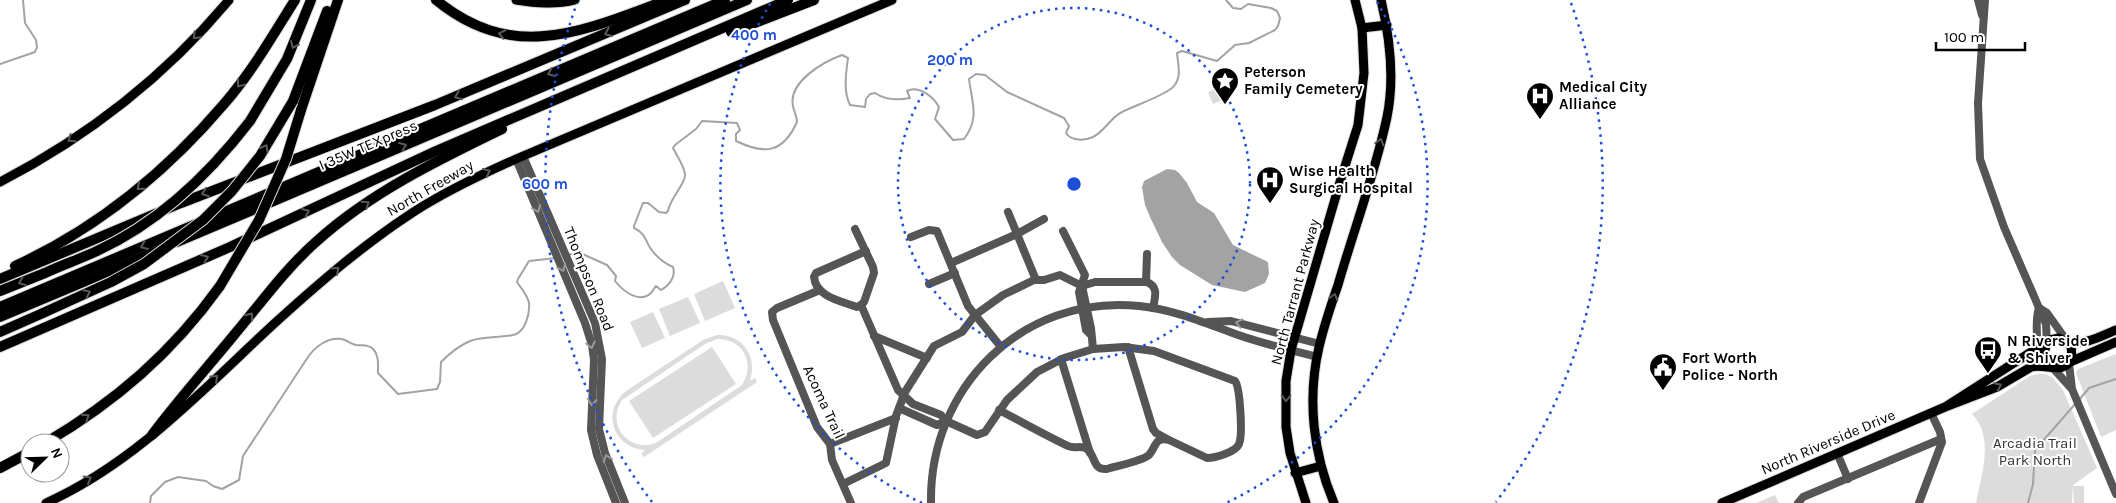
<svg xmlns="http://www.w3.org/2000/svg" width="2116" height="503" font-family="Karla,sans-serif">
<rect width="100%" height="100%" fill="#fff"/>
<!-- green -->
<g fill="#dcdcdc" fill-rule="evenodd">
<polygon points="1220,87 1225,99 1213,104 1208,92"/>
<polygon points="723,281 735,308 705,321 694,294"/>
<polygon points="688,297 700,323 670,336 659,309"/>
<polygon points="653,312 665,338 642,348 630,322"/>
<path d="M717,335C743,334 758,357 750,381L755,378L757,382L644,457L641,454L645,450C613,448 601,411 626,391L703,340ZM717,339C743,338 756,364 742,385L656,443C628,453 606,424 622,400L705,344Z"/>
<polygon points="712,347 736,384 653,438 629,401"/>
<polygon points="2116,354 2116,430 2101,437 2076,373 2078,369"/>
<path d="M2038,374H2046L2053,378L2063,390L2097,468L2073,485L2072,503H1976C1981,476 1995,437 1972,414L2030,376Z"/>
<polygon points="2073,486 2084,486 2084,503 2074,503"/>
<polygon points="1775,495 1779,503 1756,503"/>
</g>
<!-- water -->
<polygon fill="#a3a3a3" points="1167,169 1175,170 1179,173 1187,183 1197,202 1214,213 1233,245 1268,262 1269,274 1265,283 1245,292 1212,285 1180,265 1172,257 1162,242 1150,217 1145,205 1142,187 1144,181"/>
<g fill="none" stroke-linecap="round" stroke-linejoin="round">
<!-- stream -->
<g stroke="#a3a3a3" stroke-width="2">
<polyline points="0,64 35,52 37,47 36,40 25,23 23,0"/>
<path d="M568,255L578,252L607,265L616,276L615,281C623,291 639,304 651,293C653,291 654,288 656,286L661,290C670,285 676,276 673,267C664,263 655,256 649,246C645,238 643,232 634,228V226L643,203H648L659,212L666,213L668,211C670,198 686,183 685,175C685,167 677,156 673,148L675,145L696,129L702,121L737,123L740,130L736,134V141C765,155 783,153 797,122C797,116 794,112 793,106C788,82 823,62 842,55L848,58C846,73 843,91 850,105L865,107L866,99L870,94L875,93C885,100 899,100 910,98L907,91C918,85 933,96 939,107L935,119L953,140L964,139C980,118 972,103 969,79L976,74L985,75L1007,92L1064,118L1069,126L1066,133C1071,141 1084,141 1093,137C1105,131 1110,118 1122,112C1133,106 1167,95 1174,86C1182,76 1178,65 1177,53L1182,51L1217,61L1235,45L1249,43L1275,30L1278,26L1280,18L1277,11L1271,8L1248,4L1241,9L1233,8L1226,0"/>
<polyline points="2079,400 2089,388 2116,379"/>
<path d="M150,503L151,496L165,482L178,477L206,481L213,486L222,489L239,480L243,456L306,360C314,347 329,335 345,340C349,342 352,344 356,345C363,346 369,344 374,350C379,356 378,365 378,373L398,394L437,389L440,382L441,362C450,353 458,346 470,341C484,336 498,338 513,335C525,333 530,314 529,303C528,296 521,288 517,282L518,279L529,261L556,258"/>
<polyline points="2028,503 2033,484 2035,450 2076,403"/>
</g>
<!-- major casing -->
<g stroke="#dbdbdb" stroke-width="11">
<g id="major">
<path d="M516,0C536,3 555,5 575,0"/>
<polyline points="1362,28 1387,25"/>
<path d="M0,182C87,137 166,75 229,0"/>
<polyline points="2047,343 2043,356 2051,367"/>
<path d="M2068,343C2087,344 2099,337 2116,330"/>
<polyline points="2070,362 2116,342"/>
<polyline points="1295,473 1321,466"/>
<path d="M46,503C136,463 205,387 276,322C319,283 363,245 412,213C444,192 480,175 516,159L892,0"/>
<polyline points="1306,503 1290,453 1286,427 1286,381 1291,350 1340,182 1358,125 1364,73 1362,28 1355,0"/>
<path d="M1334,503C1313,454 1307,399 1319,347C1324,326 1331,305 1338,285C1354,229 1375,174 1387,117C1395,78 1390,38 1381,0"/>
<path d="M1722,503L1945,407L1997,387L2031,367C2046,363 2064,376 2072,358L2071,345L2059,338L2050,340L1945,407"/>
</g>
</g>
<!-- highway casing -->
<g stroke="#dbdbdb" stroke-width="12">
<g id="highway">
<path d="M436,0C514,64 583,31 667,0"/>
<polyline points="731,32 814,0"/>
<polyline points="293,101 327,11"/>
<polyline points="301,110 338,0"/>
<polyline points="250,121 287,59 311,0"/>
<polyline points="177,242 747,0"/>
<path d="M15,266C96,229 166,172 224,104C252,72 273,35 295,0"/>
<polyline points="0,279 181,203 435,105 685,0"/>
<polyline points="0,291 45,273"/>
<polyline points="0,307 725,0"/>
<polyline points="0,317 162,249"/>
<polyline points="0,332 43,313"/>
<polyline points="0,347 230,247 436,151 788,0"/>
<path d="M152,435C178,400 207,368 234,335C261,303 286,268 317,241C370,193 438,160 502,129"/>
<path d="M45,443C115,402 172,353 220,286"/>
<polyline points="0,468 30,452"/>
</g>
</g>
<!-- minor -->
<g stroke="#555" stroke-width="8">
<polyline points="1978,0 1982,15"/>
<polyline points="1985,0 1978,103 1980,159 2004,227 2046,324 2047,343"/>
<polyline points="523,156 595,323 602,359 599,429 605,453 625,503"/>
<polyline points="516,159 585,323 592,345 594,360 591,430 597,455 616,503"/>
<polyline points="1008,212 1036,280"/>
<polyline points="855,229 873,267 874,273 864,302 861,305"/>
<polyline points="1063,231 1085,275 1079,292 1086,330 1090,334"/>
<polyline points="911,237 929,230 937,231 968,306 1001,347"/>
<polyline points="951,263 1017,234 1044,219"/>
<polyline points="1146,282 1147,254"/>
<polyline points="929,284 955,273"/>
<polyline points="1082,286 1091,328 1093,349"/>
<polyline points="820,290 777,308 772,312 773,320 817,427 830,444 832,460 851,503"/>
<path d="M861,305L898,390L913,404L941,415L946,421L977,435L985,432L1007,400L1037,372L1064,358L1093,349L1124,347L1154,351L1235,381C1240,387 1243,435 1239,444C1236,452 1215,458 1207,458L1169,440C1155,436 1156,447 1149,455C1142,461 1117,466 1107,469C1092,470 1096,456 1087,449C1082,445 1074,449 1068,446C1045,435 1022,422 999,410"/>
<path d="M861,305L857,307C841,301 816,297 814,277L816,273L866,251"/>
<polyline points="2039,308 2047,313 2067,341"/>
<polyline points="1208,322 1231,321 1320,344"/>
<polyline points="874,336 927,358"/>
<polyline points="1128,347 1153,429 1156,433 1167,439"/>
<path d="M2036,351C2039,336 2034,322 2039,308"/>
<polyline points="1061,359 1090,453"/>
<polyline points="2069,364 2072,389 2116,494"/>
<polyline points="2052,367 2071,388"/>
<polyline points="899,408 937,425 946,421"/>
<polyline points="830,444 896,418"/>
<polyline points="1837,453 1848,479"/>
<path d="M843,484L886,463L896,416L905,392L934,346L962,332L975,315L1003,295L1034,280H1044L1060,275L1082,286L1095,282H1147C1159,287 1155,297 1153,308"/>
<path d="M931,503C929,388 1022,294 1139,306C1171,309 1200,321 1230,332C1258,343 1288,349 1317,357"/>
<polyline points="1798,503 1803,497 1941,439"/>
<polyline points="1919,503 1942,442 1940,432 1931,413"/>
</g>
<!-- major -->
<use href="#major" stroke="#000" stroke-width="9"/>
<!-- highway -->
<use href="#highway" stroke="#000" stroke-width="10"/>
<!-- highway-bridge casing -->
<g stroke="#dbdbdb" stroke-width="12" stroke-linecap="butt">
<g id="highway-bridge">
<path d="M45,273C62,265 80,259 97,251C158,223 210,173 250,121"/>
<polyline points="220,286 259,220 286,159 301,110"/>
<polyline points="43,313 111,282 144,264 203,220 232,191 260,156 293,101"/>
</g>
</g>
<!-- highway-bridge -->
<use href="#highway-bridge" stroke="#000" stroke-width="10"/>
</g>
<!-- one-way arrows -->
<defs><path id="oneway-chevron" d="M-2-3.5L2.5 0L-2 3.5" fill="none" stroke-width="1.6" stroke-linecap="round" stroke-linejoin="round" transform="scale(1.25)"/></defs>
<g stroke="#595959">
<use href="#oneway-chevron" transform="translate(608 33) rotate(157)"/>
<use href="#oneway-chevron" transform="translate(502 34) rotate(-168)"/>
<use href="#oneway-chevron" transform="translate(196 36) rotate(135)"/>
<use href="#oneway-chevron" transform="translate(294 45) rotate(114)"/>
<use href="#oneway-chevron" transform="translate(551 73) rotate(157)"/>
<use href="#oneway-chevron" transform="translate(240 84) rotate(127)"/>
<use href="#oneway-chevron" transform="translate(458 96) rotate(158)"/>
<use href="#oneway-chevron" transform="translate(71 139) rotate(145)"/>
<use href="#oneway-chevron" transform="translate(1380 142) rotate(-75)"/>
<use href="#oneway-chevron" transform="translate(403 146) rotate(-23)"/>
<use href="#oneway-chevron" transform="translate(265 148) rotate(-60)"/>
<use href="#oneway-chevron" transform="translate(487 172) rotate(-25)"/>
<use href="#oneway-chevron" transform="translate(140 187) rotate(139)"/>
<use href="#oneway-chevron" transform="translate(205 193) rotate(159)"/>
<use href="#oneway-chevron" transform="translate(366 204) rotate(-33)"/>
<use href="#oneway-chevron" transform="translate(306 212) rotate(-25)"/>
<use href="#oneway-chevron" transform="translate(144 246) rotate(157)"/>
<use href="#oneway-chevron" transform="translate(205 258) rotate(-23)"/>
<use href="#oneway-chevron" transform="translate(336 270) rotate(-41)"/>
<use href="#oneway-chevron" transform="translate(22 282) rotate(158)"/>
<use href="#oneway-chevron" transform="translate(87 293) rotate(-24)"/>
<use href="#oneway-chevron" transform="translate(1334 297) rotate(-73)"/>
<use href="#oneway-chevron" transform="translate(250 316) rotate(-51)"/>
<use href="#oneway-chevron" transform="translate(215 378) rotate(-42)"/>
<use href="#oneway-chevron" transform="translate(1998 386) rotate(-27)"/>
<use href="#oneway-chevron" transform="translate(1286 398) rotate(92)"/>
<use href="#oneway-chevron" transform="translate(86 417) rotate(-33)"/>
<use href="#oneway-chevron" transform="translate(88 479) rotate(-30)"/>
</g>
<g stroke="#999">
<use href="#oneway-chevron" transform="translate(537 209) rotate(67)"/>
<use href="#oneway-chevron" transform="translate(562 268) rotate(67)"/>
<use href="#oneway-chevron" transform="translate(1239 323) rotate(-167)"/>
<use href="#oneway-chevron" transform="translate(591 345) rotate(78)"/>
<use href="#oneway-chevron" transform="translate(592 402) rotate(96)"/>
<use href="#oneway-chevron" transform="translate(607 458) rotate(-110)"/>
</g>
<!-- distance rings -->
<g fill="none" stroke="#1d4ed8" stroke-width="2.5" stroke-dasharray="2.5 5">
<circle cx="1074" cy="184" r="176"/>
<path d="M922 503A353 353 0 0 1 771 2M1377 2A353 353 0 0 1 1226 503"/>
<path d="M652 502A529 529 0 0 1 577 3M1571 3A529 529 0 0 1 1496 502"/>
</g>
<!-- icons -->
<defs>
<g id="sight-pin" transform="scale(1.4375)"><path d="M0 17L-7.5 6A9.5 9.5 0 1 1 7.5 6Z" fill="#000" stroke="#fff"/><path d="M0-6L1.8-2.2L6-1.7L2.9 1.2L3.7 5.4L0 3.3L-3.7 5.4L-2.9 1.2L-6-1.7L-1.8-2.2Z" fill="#fff"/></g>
<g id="hospital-pin" transform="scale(1.4375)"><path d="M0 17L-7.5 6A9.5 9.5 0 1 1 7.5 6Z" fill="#000" stroke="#fff"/><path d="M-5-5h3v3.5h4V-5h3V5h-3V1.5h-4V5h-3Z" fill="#fff"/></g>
<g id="bus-pin" transform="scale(1.4375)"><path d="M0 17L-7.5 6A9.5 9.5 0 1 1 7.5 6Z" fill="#000" stroke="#fff"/><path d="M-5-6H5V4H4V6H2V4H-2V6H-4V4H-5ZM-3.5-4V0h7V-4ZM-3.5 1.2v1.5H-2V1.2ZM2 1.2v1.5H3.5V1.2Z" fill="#fff"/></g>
<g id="civic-pin" transform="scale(1.4375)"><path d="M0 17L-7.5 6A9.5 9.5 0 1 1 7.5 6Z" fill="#000" stroke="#fff"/><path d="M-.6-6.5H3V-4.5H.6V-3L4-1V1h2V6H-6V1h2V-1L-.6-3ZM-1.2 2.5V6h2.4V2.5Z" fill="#fff"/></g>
</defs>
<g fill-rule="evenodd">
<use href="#sight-pin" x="1225" y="81"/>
<use href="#hospital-pin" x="1540" y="96"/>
<use href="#hospital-pin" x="1270" y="180"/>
<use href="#bus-pin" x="1988" y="350"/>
<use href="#civic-pin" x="1663" y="367"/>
</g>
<g text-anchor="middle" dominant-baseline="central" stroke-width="4" stroke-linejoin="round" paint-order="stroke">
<!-- poi labels -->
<g font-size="15" font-weight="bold" fill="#000" stroke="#fff" text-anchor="start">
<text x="1244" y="72">Peterson<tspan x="1244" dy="17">Family Cemetery</tspan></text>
<text x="1559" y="87">Medical City<tspan x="1559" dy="17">Alliance</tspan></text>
<text x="1289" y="171">Wise Health<tspan x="1289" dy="17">Surgical Hospital</tspan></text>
<text x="2007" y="341">N Riverside<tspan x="2007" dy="17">&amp; Shiver</tspan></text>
<text x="1682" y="358">Fort Worth<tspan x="1682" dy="17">Police - North</tspan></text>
</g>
<!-- street labels -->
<g font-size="15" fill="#000" stroke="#fff">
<text transform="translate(368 145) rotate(-23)">I 35W TEXpress</text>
<text transform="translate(430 188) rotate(-30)">North Freeway</text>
<text transform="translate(589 279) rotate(68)">Thompson Road</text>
<text transform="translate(1295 292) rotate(-75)">North Tarrant Parkway</text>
<text transform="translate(824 402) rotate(65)">Acoma Trail</text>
<text transform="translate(1828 442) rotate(-23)">North Riverside Drive</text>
</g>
<!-- park labels -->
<g font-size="15" fill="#333" stroke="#fff">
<text x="2035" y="443">Arcadia Trail<tspan x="2035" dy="17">Park North</tspan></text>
</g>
</g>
<circle cx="1074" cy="184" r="8" fill="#1d4ed8" stroke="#fff" stroke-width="2.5"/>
<g font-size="15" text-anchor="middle" font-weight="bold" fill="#1d4ed8" stroke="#fff" stroke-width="4" stroke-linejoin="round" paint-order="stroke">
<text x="754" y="40">400 m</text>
<text x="950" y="65">200 m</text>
<text x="545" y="189">600 m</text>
</g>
<!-- north arrow -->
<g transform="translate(45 458) rotate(67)"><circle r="24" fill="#ffffff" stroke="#999999"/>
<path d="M0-4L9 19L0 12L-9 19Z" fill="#000000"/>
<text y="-8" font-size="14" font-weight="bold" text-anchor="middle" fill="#000000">N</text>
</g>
<!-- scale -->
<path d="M1936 42v8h89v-8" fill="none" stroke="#000000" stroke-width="2.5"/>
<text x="1944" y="42" font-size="15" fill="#000000" stroke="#ffffff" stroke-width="4" paint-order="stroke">100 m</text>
</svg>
